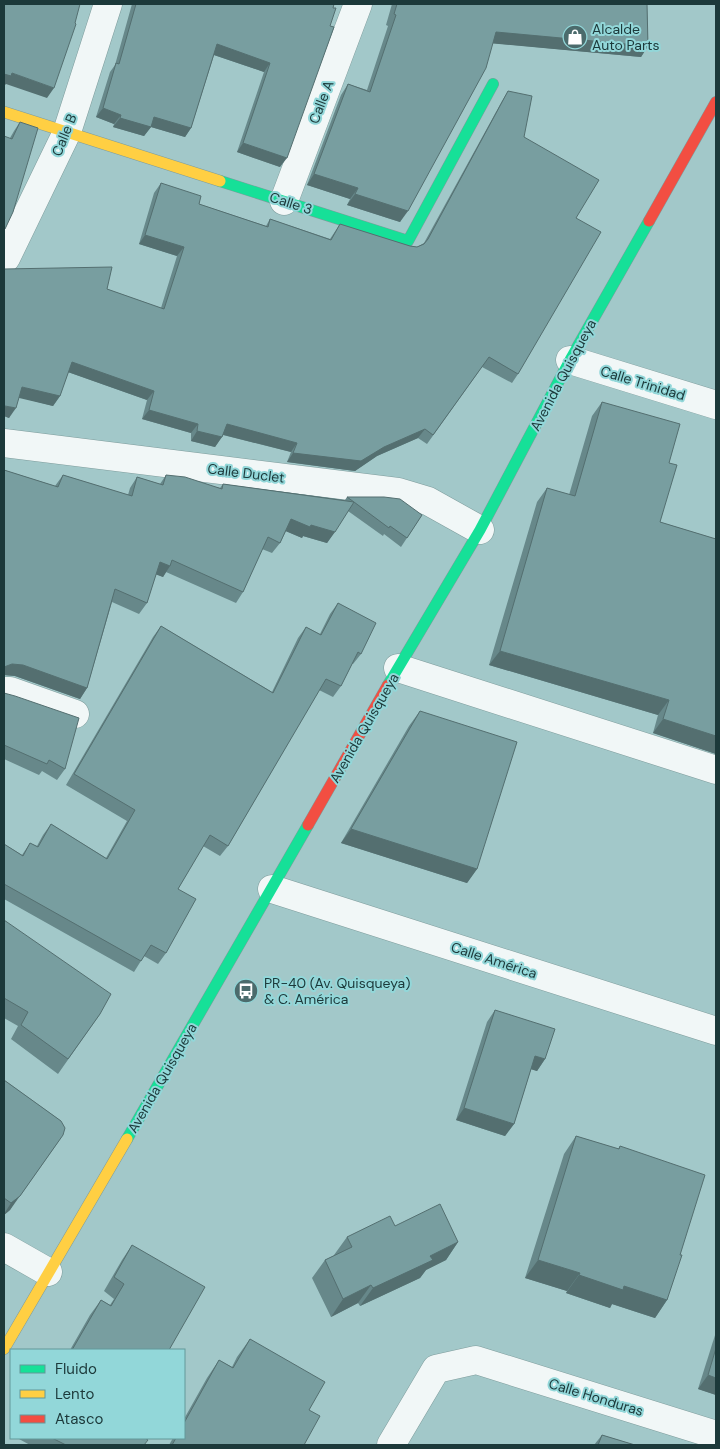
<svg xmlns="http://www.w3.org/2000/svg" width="720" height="1449" font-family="'DM Sans',sans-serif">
<rect width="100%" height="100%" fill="#a2c8c9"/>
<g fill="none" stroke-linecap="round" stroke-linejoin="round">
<!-- street casing -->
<g stroke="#7e9c9c" stroke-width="29">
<g id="street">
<polyline points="284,201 358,4"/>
<polyline points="4,258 6,258 67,132 108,4"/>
<polyline points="570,360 716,405"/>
<polyline points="4,443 398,492 428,501 480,530"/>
<polyline points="398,668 716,770"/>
<polyline points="4,691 10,691 75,714"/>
<polyline points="272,889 716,1031"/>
<polyline points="4,1247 48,1272"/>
<polyline points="391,1445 436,1369 476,1360 716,1435"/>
</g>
</g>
<!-- fast casing -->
<g stroke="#7e9c9c" stroke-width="12">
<g id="fast">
<polyline points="220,181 408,241 493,84"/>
<polyline points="388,685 480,530 570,360 649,221"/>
<polyline points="127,1139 308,825"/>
</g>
</g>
<!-- slow casing -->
<g stroke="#7e9c9c" stroke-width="12">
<g id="slow">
<polyline points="4,112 220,181"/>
<polyline points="4,1349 127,1139"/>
</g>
</g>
<!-- jam casing -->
<g stroke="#7e9c9c" stroke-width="12">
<g id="jam">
<polyline points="649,221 716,102"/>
<polyline points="308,825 388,685"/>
</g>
</g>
<!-- street -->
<use href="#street" stroke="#f1f7f7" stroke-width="28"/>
<!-- fast -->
<use href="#fast" stroke="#16e098" stroke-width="11"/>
<!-- slow -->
<use href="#slow" stroke="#ffcf43" stroke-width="11"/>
<!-- jam -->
<use href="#jam" stroke="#f24e42" stroke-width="11"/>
</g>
<!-- wall -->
<g fill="#67888a">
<polygon points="132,4 334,4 280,167 237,152 264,72 214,55 191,128 185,137 151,127 144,136 113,127 114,124 96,117 110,72 115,65"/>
<polygon points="392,4 647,4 648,46 641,57 492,43 400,222 347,205 350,199 307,185 341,95 348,84 367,90 388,26 386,25"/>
<polygon points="508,91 524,137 576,218 518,374 512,383 482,367 427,444 418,438 377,456 355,471 287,462 291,452 223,435 215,447 191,441 191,433 142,419 147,400 68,372 60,396 53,406 19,397 9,418 4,416 107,289 161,308 177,256 139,244 154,193 161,183 199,204 266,226 270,219 330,239 340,224 410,246 417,247 424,243 502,101"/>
<polygon points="20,122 4,230 10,138 14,131"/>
<polygon points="602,402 669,463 660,522 716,539 716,754 653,733 658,715 489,665 537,502 547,488 569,495 592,416"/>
<polygon points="4,470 55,486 63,475 128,495 130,488 137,477 160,484 166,475 220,488 223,484 345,500 347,497 422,515 401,547 384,534 383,536 348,511 327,543 303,536 302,538 286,531 280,543 272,553 262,549 243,592 236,603 166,572 163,577 156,574 147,603 139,614 112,602 87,688 80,699 15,676 4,675"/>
<polygon points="338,603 361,654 353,664 352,664 341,686 333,697 319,690 228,846 220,856 203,846 178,889 166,953 158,964 144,956 134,972 4,899 4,844 22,855 30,843 37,846 43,835 51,824 106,858 127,821 66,785 153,637 161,626 272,692 298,638 306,627 320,634 330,614"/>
<polygon points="4,693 65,769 57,780 42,771 39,775 4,759"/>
<polygon points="420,711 477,869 467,883 341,843 409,726"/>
<polygon points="4,920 100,1014 58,1074 11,1039 18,1026 4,1018"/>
<polygon points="495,1010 545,1059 537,1071 531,1069 514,1124 505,1136 456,1120 487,1022"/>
<polygon points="4,1080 61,1121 10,1210 4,1215"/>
<polygon points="576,1136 618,1149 620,1146 680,1255 667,1300 655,1318 612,1304 610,1308 566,1293 567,1291 525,1278 564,1154"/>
<polygon points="395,1226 458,1242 446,1260 426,1270 420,1278 360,1306 358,1303 331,1317 312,1278 325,1260 335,1255 334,1255 347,1237"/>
<polygon points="132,1245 169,1350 70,1350 90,1315 101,1300 110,1305 114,1299 104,1291 122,1260"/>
<polygon points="716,1332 716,1395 698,1389"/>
<polygon points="250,1339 309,1410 304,1445 169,1445 173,1438 184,1438 184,1419 207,1378 219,1360 232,1367 237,1357"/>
<polygon points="602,1435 635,1445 594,1445"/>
<polygon points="20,1438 145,1438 144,1445 30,1445 19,1439"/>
</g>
<!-- shaded-wall -->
<g fill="#546f70">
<polygon points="496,32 648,46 641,57 488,43"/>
<polygon points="217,44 270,63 264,72 211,54"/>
<polygon points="12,73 54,88 47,98 6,84 4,86 4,74"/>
<polygon points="103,108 121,115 114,124 96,117"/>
<polygon points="154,117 191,128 185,137 151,127 144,136 113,127 120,118"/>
<polygon points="243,143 287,158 280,167 237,152"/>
<polygon points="314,174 358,188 350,199 307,185"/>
<polygon points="355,194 408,211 400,222 347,205"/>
<polygon points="145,235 184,247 177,256 139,244"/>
<polygon points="72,362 154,391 147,400 65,371"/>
<polygon points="22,387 60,396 53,406 15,397"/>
<polygon points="5,406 16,408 9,418 4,416 4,407"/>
<polygon points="149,410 198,424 191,433 142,419"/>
<polygon points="227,424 297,443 291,452 220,434"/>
<polygon points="425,429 418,438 377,456 355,471 287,462 293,453 384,447"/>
<polygon points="197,431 222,437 215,447 191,441"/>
<polygon points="291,519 311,525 335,532 327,543 303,536 302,538 283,530"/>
<polygon points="160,562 170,566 163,577 152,573"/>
<polygon points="500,651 669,700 658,715 489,665"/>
<polygon points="12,664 23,665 87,688 80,699 15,676 4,675 4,667"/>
<polygon points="663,719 716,736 716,754 653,733"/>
<polygon points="351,829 477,869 467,883 341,843"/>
<polygon points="535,1056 545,1059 537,1071 527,1068"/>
<polygon points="464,1108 514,1124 505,1136 456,1120"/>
<polygon points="63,1135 10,1210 4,1215 4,1214 11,1203"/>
<polygon points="458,1242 446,1260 426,1270 420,1278 360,1306 373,1288 430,1256"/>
<polygon points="538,1260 580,1273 567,1291 525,1278"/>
<polygon points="579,1275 624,1286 667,1300 655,1318 612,1304 610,1308 566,1293"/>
<polygon points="371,1285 358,1303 331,1317 343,1299"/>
<polygon points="708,1375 716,1378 716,1395 698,1389"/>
</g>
<!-- building -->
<g fill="#789ea0" stroke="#546f70">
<polygon points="4,4 80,4 75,23 76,24 54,88 12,73 11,76 4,74"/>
<polygon points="136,4 334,4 333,8 336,8 330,26 334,27 287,158 243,143 270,63 217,44 191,128 154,117 151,127 120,118 121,115 103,108 116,63 119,64"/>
<polygon points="397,4 647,4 648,46 496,32 486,68 408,211 355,194 358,188 314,174 348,84 370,92 396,15 394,14"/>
<polygon points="508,91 532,96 524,137 599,180 576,218 601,232 518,374 489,357 433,435 425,429 384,447 361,461 293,453 297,443 227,424 222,437 197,431 198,424 149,410 154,391 72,362 60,396 22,387 16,408 5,406 4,408 4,269 112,267 107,289 164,309 184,247 145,235 161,183 201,196 199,204 268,227 270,219 331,240 340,224 410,246 417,247 424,244 428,239"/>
<polygon points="20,122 38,128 13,212 5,229 4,228 4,136 12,139"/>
<polygon points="602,402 680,424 669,463 677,465 660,522 716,539 716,736 663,719 669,700 500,651 547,488 575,496"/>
<polygon points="4,470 58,487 63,475 132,496 137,477 163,485 166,475 185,477 222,489 223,484 354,502 335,532 311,525 310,527 291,519 280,543 268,537 243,592 172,560 170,566 160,562 147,603 115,589 87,688 23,665 12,664 4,667"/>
<polygon points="347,497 384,497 400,499 422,515 407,538 390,526 389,528 354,502"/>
<polygon points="338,603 376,623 361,654 358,652 341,686 326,679 228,846 210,835 178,889 196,899 166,953 151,945 141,961 4,884 4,844 23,856 30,843 38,847 51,824 107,859 135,810 74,774 161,626 273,693 306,627 321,635"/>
<polygon points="4,693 15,696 79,718 65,769 49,760 47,764 4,745"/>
<polygon points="420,711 517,742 477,869 351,829"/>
<polygon points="4,920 111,994 100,1014 68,1059 21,1025 28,1012 4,998"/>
<polygon points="495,1010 555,1029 545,1059 535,1056 514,1124 464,1108"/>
<polygon points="4,1080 61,1121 65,1128 63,1135 20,1196 11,1203 4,1198"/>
<polygon points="576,1136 619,1149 620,1146 705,1175 680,1255 682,1255 667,1300 624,1286 623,1290 579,1275 580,1273 538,1260"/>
<polygon points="440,1204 458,1242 430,1256 433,1260 373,1288 371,1285 343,1299 325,1260 352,1247 347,1237 390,1216 395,1226"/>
<polygon points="132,1245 205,1287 169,1350 72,1350 101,1300 111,1306 124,1284 114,1277"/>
<polygon points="250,1339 325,1382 309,1410 320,1416 304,1445 172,1445 176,1438 184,1438 184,1423 219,1360 233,1368"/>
<polygon points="716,1348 716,1378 708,1375"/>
<polygon points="602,1435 635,1445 598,1445"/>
<polygon points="52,1438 145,1438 148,1440 144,1445 66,1445"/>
</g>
<!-- icons -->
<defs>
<g id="shop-disc" transform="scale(1.25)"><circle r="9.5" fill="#4b6b6c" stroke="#92d7d9"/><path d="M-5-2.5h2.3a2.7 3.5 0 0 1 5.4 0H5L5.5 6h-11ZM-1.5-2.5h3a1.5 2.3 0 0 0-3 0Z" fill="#fff"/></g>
<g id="bus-disc" transform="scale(1.25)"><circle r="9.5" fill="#4b6b6c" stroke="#92d7d9"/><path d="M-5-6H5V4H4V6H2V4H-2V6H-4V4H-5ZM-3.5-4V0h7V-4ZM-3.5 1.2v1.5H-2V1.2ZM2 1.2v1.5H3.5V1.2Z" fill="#fff"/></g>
</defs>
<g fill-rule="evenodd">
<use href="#shop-disc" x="575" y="37"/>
<use href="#bus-disc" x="246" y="991"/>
</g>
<g text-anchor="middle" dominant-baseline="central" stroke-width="4" stroke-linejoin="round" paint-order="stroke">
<!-- poi labels -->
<g font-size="14" fill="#1c393a" stroke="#92d7d9" text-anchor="start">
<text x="592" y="29">Alcalde<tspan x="592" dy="16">Auto Parts</tspan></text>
<text x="264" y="983">PR-40 (Av. Quisqueya)<tspan x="264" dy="16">&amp; C. América</tspan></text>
</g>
<!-- street labels -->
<g font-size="14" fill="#1c393a" stroke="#92d7d9">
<text transform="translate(321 102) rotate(-69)">Calle A</text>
<text transform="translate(64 135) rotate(-68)">Calle B</text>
<text transform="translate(291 203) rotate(18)">Calle 3</text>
<text transform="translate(563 375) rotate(-62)">Avenida Quisqueya</text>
<text transform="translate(643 383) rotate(17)">Calle Trinidad</text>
<text transform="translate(246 473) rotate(7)">Calle Duclet</text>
<text transform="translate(364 728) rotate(-60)">Avenida Quisqueya</text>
<text transform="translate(494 960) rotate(18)">Calle América</text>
<text transform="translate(162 1078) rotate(-60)">Avenida Quisqueya</text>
<text transform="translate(596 1397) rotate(17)">Calle Honduras</text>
</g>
</g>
<!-- border -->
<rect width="720" height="1449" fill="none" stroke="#1c393a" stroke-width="10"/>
<!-- legend -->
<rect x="10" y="1349" width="175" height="90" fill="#92d7d9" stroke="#639899"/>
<rect x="20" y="1365" width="25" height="8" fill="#16e098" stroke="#639899"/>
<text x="55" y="1374" font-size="15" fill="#1c393a">Fluido</text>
<rect x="20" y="1390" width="25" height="8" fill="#ffcf43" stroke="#639899"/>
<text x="55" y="1399" font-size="15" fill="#1c393a">Lento</text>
<rect x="20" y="1415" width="25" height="8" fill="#f24e42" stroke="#639899"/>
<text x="55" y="1424" font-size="15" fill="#1c393a">Atasco</text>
</svg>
